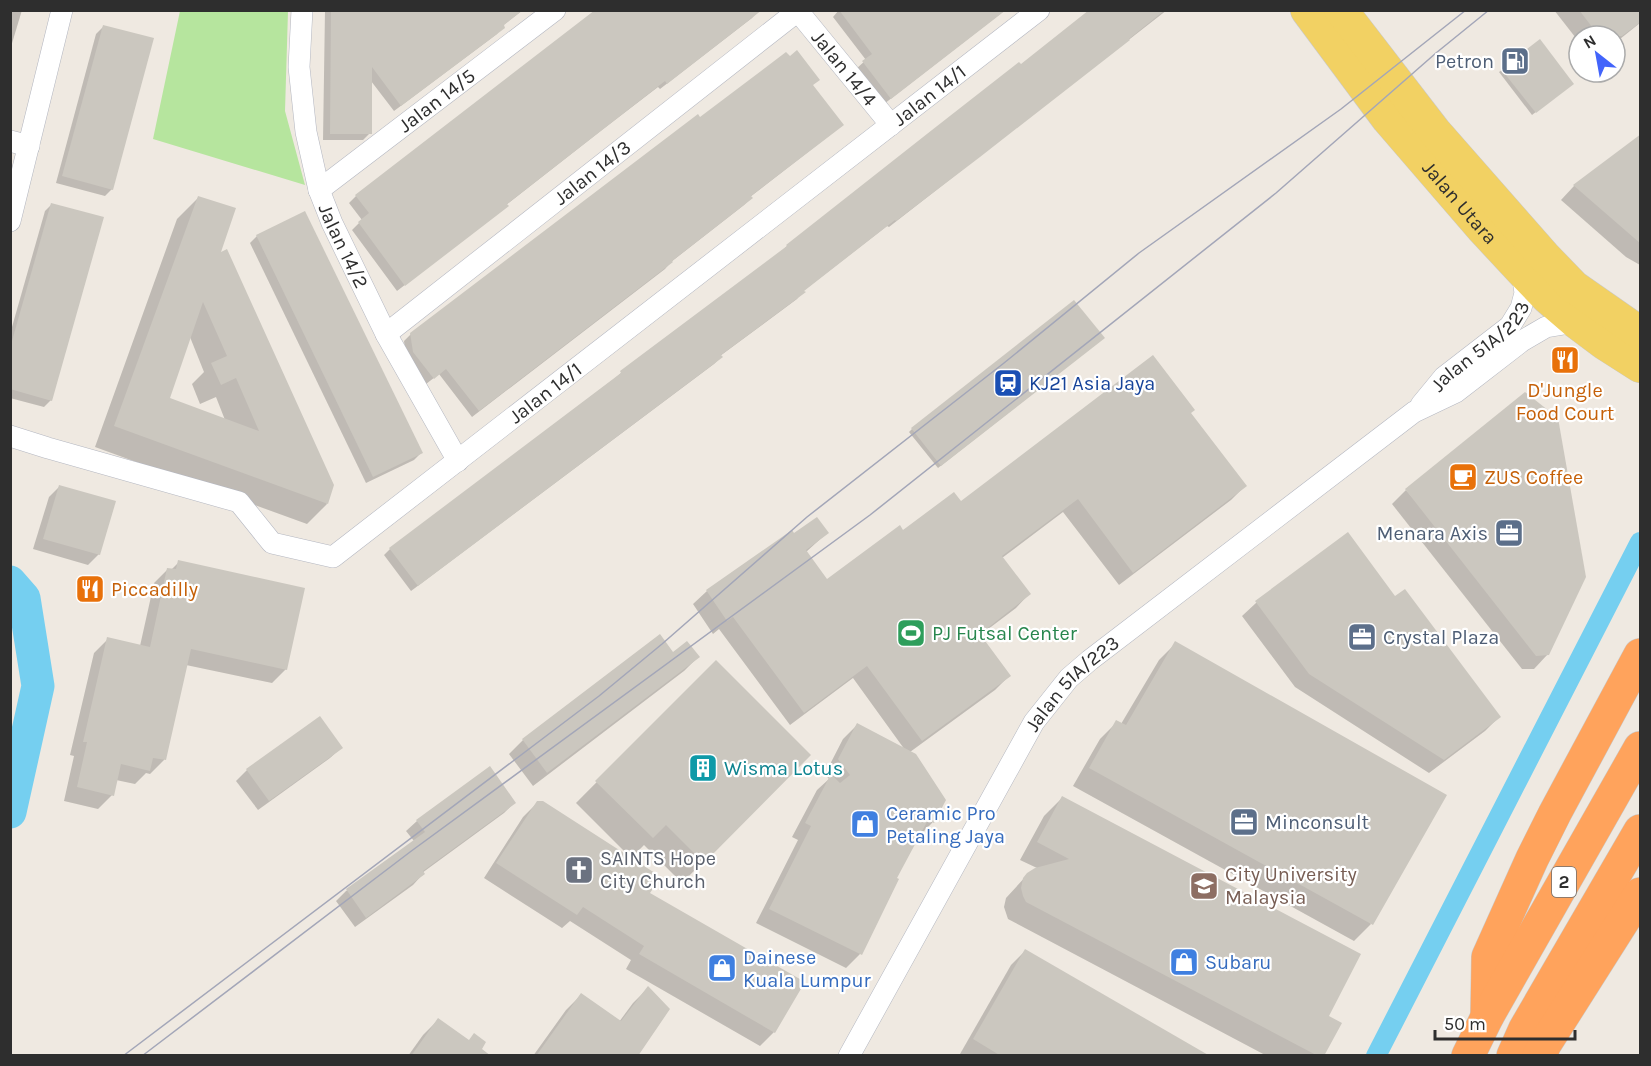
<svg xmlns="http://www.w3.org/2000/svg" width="1651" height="1066" font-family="Karla,sans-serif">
<rect width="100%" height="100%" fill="#efe9e1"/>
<!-- green -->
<polygon fill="#b6e59e" points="180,11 288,11 285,111 305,185 153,139"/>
<!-- shadow -->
<g fill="#0003" fill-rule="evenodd">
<polygon points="10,10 22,10 10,50"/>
<polygon points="325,10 523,10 502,26 497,34 394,111 371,81 370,133 363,140 323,140"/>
<polygon points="597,10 759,10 752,18 660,89 658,87 598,133 506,205 500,212 397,291 352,230 362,220 349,203 356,196"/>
<polygon points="839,10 1005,10 884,104 856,69 866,60 833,17"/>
<polygon points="1092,10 1167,10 971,163 889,227 887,226 803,291 797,299 720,356 721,357 714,364 411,591 384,555 390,549 614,379 621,373 779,254 787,246 922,139 1021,66"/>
<polygon points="1554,10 1640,10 1640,23 1615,43 1615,36 1579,36 1579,42"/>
<polygon points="103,27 112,189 105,196 56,183 96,34"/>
<polygon points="1502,70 1569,86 1532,115 1499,72"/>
<polygon points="700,119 835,131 750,197 751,198 744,205 671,262 665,269 472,417 439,374 426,384 406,359 404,341 411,334"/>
<polygon points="1640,136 1640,265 1626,257 1561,200 1574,186"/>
<path d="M198,198L218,255L327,504L307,524L95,447L177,219ZM190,337L204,372L192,384L200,404L216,397L225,420L168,399Z"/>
<polygon points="52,204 51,400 44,407 10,398 10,334 45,211"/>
<polygon points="257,236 421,453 414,460 366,483 250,243"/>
<polygon points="1100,341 938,468 909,432 912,429"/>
<polygon points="1189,414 1245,486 1231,500 1119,585 1063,512 1002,558 1029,594 1016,608 979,636 1009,676 995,690 910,752 944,801 932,823 918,837 895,878 860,954 846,968 756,923 798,840 792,837 817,790 829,779 825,774 843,739 857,725 905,750 853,678 790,725 719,629 713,634 693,604 707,591 794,535 827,533 806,552 827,581 903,532 960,503"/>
<polygon points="59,487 99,554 88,565 33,549 49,497"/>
<polygon points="1406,490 1548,654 1534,669 1522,669 1392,504"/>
<polygon points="1347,534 1395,598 1499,717 1485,731 1429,773 1295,687 1242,616 1256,603"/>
<polygon points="179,562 286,669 272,683 186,665 164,760 150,774 146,773 135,784 116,780 112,795 98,809 64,801 74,756 70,755 94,653 108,639 140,646 154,583 168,569 171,570"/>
<polygon points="659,636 673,654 698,657 684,671 533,786 509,754 523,740"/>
<polygon points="1176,643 1371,924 1354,941 1073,786 1100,739 1117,722 1121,724 1159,660"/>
<polygon points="716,662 809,755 682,883 644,845 631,858 576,803"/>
<polygon points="341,748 330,758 258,810 236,781 247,770"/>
<polygon points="1062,798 1326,1016 1322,1056 1267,1056 1008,919 1004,907 1006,898 1028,874 1037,868 1020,860 1044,816"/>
<polygon points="538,802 774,1032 760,1046 626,969 631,960 570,921 562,928 484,878 523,817"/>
<polygon points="514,803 504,813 422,873 423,874 413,885 355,927 336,901 346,891 414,841 406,831 417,821"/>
<polygon points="1025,951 1207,1056 963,1056 960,1054 1011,965"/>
<polygon points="648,988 637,1056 533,1056 566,1010 581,995 619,1022 633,1003"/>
<polygon points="438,1020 479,1050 487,1056 408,1056 423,1035"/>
</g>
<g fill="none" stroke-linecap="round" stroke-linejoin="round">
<!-- canal -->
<polyline stroke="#75cff0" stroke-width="20" points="1376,1056 1640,542"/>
<!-- river -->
<polyline stroke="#75cff0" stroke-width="33" points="10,582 24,598 38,686 10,812"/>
</g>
<!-- building -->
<g fill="#cbc7bf" fill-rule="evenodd">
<polygon points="331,10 523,10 504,25 505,28 401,106 372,67 372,134 330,134"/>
<polygon points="595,10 762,10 667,84 665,81 606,127 507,204 509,206 405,286 358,222 369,213 355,195"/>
<polygon points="839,10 1006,10 891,99 862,61 872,54"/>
<polygon points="1089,10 1165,10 1129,39 1130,40 980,157 896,221 895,220 804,291 806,292 721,355 723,357 418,586 389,548 621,373 620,371 787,246 786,245 932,130 1019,62 1021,64"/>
<polygon points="1579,10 1641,10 1641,22 1622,36 1599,36"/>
<polygon points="103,25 154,38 113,190 62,176"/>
<polygon points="1540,39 1574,84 1536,113 1501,69"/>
<polygon points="797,50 820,80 813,85 844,125 751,196 753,198 672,261 673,262 479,411 446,369 434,379 413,352 410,333 698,114 700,117 786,52 790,56"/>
<polygon points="1641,134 1641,244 1573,185"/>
<path d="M198,196L236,208L221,252L227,249L334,485L328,504L114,426ZM203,302L227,356L211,363L221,385L236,378L259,431L170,398Z"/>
<polygon points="51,203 104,217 52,401 10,389 10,348"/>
<polygon points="305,211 423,453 373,477 256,235"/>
<polygon points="1074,300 1105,338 941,466 911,428"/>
<polygon points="1153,355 1195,410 1191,413 1247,486 1133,573 1078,499 1002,556 1031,594 980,634 1011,676 922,741 867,666 804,713 733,617 727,621 706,590 792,530 794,533 817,517 829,533 806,550 827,579 900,525 903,530 954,492 961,501"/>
<polygon points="1525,392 1558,418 1586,577 1549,655 1536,656 1405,489"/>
<polygon points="59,485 116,501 100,555 43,539"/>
<polygon points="1348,532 1395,596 1405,589 1501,717 1444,760 1309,674 1255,601"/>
<polygon points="178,560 305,588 287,670 191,649 166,760 153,758 150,771 121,764 114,796 77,787 87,742 83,742 107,637 150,647 167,568 176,569"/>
<polygon points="660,634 673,652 687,641 700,657 547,773 522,739"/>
<polygon points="1175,641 1447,795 1373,925 1089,768 1116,720 1126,725"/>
<polygon points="716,660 811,755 704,863 666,825 653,838 595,781"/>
<polygon points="320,716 343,748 269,801 246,769"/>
<polygon points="857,723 916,754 946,800 934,823 928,820 897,878 899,879 862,955 769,909 811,826 805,823 831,774 840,783 850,775 838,759"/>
<polygon points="490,766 516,803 423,871 425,874 366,918 346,889 425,832 416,820"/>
<polygon points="1062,796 1361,954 1329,1016 1342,1023 1324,1056 1318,1056 1026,902 1023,896 1021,888 1023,878 1027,873 1035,868 1069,859 1037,842"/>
<polygon points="537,801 543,801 658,875 658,881 650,893 805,982 775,1033 639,954 644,946 583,907 577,915 496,863"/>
<polygon points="1025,949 1210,1056 1001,1056 973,1039"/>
<polygon points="648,986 670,1009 638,1056 536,1056 581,993 621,1021"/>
<polygon points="438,1018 469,1040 474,1033 486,1042 482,1049 491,1056 411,1056"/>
</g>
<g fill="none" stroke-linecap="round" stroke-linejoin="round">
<!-- street casing -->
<g stroke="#b4b7c1" stroke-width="22">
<g id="street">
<path id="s1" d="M302,10L299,67L306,132L319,190L332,223L386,334L458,461"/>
<path id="s2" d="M797,10L891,125"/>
<polyline points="10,141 29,146"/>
<path id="s3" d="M319,190L555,10"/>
<polyline points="10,221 62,10"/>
<path id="s4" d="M386,334L799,10"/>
<path id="s5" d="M1421,405L1444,377L1510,326L1521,308L1525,293L1522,271"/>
<path id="s6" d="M10,436L48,448L239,502L272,543L333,557L1039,10"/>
<path id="s7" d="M849,1056L1034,722L1069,678L1090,660L1414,412L1456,392L1522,341L1546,327L1576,322"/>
</g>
</g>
<!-- primary casing -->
<g stroke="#c9c9c9" stroke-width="34">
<g id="primary">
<path id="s8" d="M1307,10L1388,119L1482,228L1522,271L1547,297L1576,322L1604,343L1640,366"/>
<polyline points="1341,10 1435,132 1544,256 1574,287 1640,333"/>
</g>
</g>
<!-- highway casing -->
<g stroke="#c9c9c9" stroke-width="34">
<g id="highway">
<polyline points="1487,1017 1488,957 1532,859 1555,813 1640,655"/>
<polyline points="1468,1056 1487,1017 1640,748"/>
<polyline points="1513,1056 1525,1029 1640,831"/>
<polyline points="1539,1056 1545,1044 1640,894"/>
</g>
</g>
<!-- street -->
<use href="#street" stroke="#fff" stroke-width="21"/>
<!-- primary -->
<use href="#primary" stroke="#f2d163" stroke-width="33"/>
<!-- highway -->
<use href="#highway" stroke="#ffa35c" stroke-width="33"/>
<!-- tram -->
<g stroke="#a3a6b8" stroke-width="1.5">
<polyline points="123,1056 599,696 662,644 807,517 1004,363 1139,253 1341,109 1466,10"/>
<polyline points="142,1056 410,852 870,515 1276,193 1436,53 1489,10"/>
</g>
</g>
<!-- icons -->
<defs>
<g id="fuel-square" transform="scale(1.5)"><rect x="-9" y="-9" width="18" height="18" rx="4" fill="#5c6f8a" stroke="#fff"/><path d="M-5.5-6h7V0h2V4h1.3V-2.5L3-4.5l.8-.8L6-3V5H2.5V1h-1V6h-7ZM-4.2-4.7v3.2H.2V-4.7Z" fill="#fff"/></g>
<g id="restaurant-square" transform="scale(1.5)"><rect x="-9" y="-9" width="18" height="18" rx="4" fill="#e8710a" stroke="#fff"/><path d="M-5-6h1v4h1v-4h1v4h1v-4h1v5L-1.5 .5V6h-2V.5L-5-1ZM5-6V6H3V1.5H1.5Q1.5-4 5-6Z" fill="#fff"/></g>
<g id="station-square" transform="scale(1.5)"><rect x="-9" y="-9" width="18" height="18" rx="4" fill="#1a4fb4" stroke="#fff"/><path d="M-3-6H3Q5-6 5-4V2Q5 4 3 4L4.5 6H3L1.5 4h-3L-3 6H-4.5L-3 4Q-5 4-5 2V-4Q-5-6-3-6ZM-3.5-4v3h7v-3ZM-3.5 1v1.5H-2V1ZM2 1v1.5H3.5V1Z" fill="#fff"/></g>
<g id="cafe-square" transform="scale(1.5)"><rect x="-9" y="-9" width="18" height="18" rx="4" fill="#e8710a" stroke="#fff"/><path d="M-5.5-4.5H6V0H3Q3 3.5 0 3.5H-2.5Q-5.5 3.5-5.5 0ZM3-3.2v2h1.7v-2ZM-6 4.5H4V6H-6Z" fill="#fff"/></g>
<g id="office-square" transform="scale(1.5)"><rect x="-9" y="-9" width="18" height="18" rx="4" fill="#5c6f8a" stroke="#fff"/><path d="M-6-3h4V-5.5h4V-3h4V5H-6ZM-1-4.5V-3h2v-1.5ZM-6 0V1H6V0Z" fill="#fff"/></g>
<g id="stadium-square" transform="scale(1.5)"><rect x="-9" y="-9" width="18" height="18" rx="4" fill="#2e9e5b" stroke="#fff"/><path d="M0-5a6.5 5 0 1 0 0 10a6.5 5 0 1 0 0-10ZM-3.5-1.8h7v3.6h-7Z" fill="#fff"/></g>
<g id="building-square" transform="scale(1.5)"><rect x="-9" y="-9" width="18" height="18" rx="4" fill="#0f9aa8" stroke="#fff"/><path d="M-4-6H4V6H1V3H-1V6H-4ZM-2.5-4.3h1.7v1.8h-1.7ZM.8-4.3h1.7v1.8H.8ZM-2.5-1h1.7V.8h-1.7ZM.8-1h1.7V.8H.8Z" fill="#fff"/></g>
<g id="shop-square" transform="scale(1.5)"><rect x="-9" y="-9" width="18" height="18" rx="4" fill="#3f7fe0" stroke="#fff"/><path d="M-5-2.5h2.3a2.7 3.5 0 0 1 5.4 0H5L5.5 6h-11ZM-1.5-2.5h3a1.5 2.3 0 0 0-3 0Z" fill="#fff"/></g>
<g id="church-square" transform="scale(1.5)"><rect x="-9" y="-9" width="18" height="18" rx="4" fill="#6b7280" stroke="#fff"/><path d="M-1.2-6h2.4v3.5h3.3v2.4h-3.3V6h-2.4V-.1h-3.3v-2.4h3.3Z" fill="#fff"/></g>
<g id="university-square" transform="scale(1.5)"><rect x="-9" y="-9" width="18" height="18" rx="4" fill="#8d6e63" stroke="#fff"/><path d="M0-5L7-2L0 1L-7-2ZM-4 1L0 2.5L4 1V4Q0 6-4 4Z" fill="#fff"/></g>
</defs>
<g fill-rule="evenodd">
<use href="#fuel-square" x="1515" y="61"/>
<use href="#restaurant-square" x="1565" y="360"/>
<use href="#station-square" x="1008" y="383"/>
<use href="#cafe-square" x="1463" y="477"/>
<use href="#office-square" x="1509" y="533"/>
<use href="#restaurant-square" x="90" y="589"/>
<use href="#stadium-square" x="911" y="633"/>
<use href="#office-square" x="1362" y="637"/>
<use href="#building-square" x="703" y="768"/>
<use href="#office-square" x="1244" y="822"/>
<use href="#shop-square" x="865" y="824"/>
<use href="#church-square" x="579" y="870"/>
<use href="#university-square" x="1204" y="886"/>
<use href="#shop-square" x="1184" y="962"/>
<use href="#shop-square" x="722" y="968"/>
</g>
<g text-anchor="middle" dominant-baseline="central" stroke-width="4.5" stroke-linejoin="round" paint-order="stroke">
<!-- shield labels -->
<rect fill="#fff" stroke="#6d6d6d" stroke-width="1.5" x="1552" y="867" width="24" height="30" rx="4.5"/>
<g font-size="18" font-weight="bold" fill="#2e2e2e">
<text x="1564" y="882">2</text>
</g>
<!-- service labels -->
<g font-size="20" fill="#4e5e75" stroke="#fff" text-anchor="end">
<text x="1494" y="61">Petron</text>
<text x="1488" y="533">Menara Axis</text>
<text x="1383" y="637" text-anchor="start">Crystal Plaza</text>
<text x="1265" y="822" text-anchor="start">Minconsult</text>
</g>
<!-- street labels -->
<g font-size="20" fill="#2e2e2e" stroke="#fff">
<text stroke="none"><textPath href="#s2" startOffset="75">Jalan 14/4</textPath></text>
<text stroke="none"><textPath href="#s6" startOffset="1108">Jalan 14/1</textPath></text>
<text stroke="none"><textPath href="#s3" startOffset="148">Jalan 14/5</textPath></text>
<text stroke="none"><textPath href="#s4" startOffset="262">Jalan 14/3</textPath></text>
<text stroke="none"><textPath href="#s8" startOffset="246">Jalan Utara</textPath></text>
<text stroke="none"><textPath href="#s1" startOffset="243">Jalan 14/2</textPath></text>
<text stroke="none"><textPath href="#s5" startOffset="84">Jalan 51A/223</textPath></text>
<text stroke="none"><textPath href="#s6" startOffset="622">Jalan 14/1</textPath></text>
<text stroke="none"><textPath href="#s7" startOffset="436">Jalan 51A/223</textPath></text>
</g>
<!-- transit labels -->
<g font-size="20" fill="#164399" stroke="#fff" text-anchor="start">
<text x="1029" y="383">KJ21 Asia Jaya</text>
</g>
<!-- food labels -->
<g font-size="20" fill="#c56008" stroke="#fff" text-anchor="start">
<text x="1565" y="390" text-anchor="middle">D'Jungle<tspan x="1565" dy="23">Food Court</tspan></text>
<text x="1484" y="477">ZUS Coffee</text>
<text x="111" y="589">Piccadilly</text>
</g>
<!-- leisure labels -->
<g font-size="20" fill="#27864d" stroke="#fff" text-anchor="start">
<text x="932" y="633">PJ Futsal Center</text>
</g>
<!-- culture labels -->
<g font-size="20" fill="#0d838f" stroke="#fff" text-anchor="start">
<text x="724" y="768">Wisma Lotus</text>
</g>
<!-- shop labels -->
<g font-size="20" fill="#366cbe" stroke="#fff" text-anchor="start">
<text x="886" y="813">Ceramic Pro<tspan x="886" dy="23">Petaling Jaya</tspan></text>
<text x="743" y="957">Dainese<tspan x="743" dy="23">Kuala Lumpur</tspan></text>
<text x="1205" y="962">Subaru</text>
</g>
<!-- worship labels -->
<g font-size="20" fill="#5b616d" stroke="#fff" text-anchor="start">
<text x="600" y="858">SAINTS Hope<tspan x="600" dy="23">City Church</tspan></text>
</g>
<!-- education labels -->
<g font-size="20" fill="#785e54" stroke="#fff" text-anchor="start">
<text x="1225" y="874">City University<tspan x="1225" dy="23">Malaysia</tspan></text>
</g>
</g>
<!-- border -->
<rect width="1651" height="1066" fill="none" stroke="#2e2e2e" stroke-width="24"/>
<!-- north arrow -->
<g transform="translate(1597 54) rotate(329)"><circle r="28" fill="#ffffff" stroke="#ababab" stroke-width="1.5"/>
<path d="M0-4.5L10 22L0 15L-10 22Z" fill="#4264fb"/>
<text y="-9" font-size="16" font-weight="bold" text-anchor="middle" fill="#2e2e2e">N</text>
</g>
<!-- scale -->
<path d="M1435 1030v9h140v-9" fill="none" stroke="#2e2e2e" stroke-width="3"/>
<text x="1444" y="1030" font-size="18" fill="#2e2e2e" stroke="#ffffff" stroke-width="4.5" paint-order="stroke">50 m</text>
</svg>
